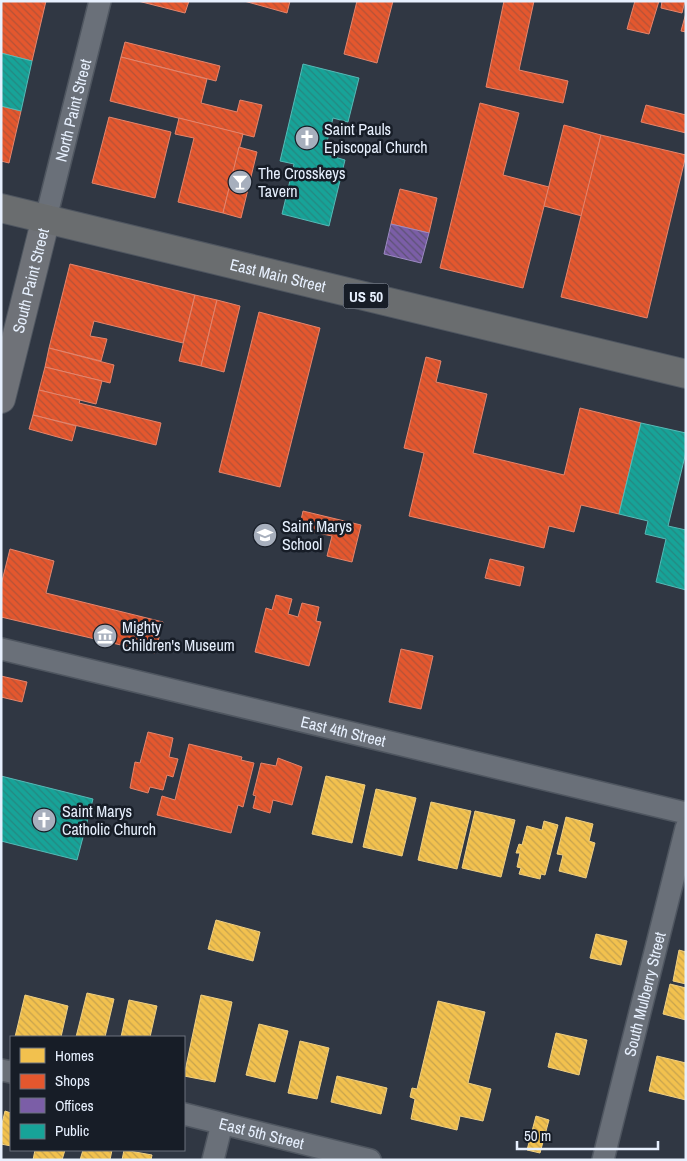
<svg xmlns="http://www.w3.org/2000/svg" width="687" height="1161" font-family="'Archivo Narrow',sans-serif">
<defs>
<pattern id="homes-back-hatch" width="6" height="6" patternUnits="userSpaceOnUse" patternTransform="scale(1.25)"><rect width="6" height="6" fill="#f2c14e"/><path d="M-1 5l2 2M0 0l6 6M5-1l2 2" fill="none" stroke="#c7a34e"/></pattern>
<pattern id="shops-back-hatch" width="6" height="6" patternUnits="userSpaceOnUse" patternTransform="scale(1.25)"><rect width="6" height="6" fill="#e4572e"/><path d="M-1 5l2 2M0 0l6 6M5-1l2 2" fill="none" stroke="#b45237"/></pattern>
<pattern id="offices-back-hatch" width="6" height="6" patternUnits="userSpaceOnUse" patternTransform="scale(1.25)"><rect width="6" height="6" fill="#7b5ea7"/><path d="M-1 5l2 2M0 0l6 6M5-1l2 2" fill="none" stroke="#5d5275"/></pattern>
<pattern id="public-back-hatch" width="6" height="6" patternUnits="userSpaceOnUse" patternTransform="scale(1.25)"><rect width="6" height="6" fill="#17a398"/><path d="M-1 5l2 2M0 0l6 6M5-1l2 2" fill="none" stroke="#258881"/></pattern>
</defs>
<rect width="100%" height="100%" fill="#303743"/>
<!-- homes -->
<g fill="url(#homes-back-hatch)" stroke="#efcf83">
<polygon points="326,776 365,785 352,843 312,834"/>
<polygon points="376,789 416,798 402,856 363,847"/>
<polygon points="431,802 471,811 457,869 418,860"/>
<polygon points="475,811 515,820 501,877 462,868"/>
<polygon points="566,817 593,824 589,841 595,843 586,878 559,871 563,855 557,854"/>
<polygon points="544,821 558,825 545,875 541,874 540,879 519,874 521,868 517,867 520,853 516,853 519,844 522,845 527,826 542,830"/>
<polygon points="216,920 260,932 253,961 208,949"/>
<polygon points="596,934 627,941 621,965 590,958"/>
<polygon points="679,950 686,952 686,984 673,981"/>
<polygon points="670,984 686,988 686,1020 663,1014"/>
<polygon points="87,993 114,999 105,1037 76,1037"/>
<polygon points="25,995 68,1006 61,1037 15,1037"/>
<polygon points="201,995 232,1002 215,1082 184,1076"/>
<polygon points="129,1000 157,1006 150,1037 121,1037"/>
<polygon points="438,1001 485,1012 468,1083 491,1089 483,1121 460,1116 457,1130 411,1119 415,1099 410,1097 412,1088 417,1089"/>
<polygon points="259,1024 288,1031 275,1082 246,1075"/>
<polygon points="556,1033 587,1040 579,1075 548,1067"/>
<polygon points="300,1041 329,1048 317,1099 288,1093"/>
<polygon points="657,1056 686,1063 686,1100 649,1091"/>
<polygon points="337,1076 387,1088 381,1114 331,1102"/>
<polygon points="5,1111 11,1113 11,1146 1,1144 1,1128"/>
<polygon points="536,1116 549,1120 540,1153 527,1150"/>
<polygon points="35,1150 65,1150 62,1160 33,1160"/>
<polygon points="83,1150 112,1150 110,1160 80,1160"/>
<polygon points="124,1150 152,1155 151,1160 122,1160"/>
</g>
<!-- shops -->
<g fill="url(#shops-back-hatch)" stroke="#e5856c">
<polygon points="1,1 46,1 32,61 1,53"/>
<polygon points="138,1 189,1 185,13"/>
<polygon points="244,1 290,1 287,13"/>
<polygon points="357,1 393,1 377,63 344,54"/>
<polygon points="504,1 534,1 519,70 568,81 563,103 486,87"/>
<polygon points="635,1 659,1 649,34 627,29"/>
<polygon points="662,1 685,1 682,13 661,8"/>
<polygon points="686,13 686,32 681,31"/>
<polygon points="125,42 220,66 216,81 121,57"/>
<polygon points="121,57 207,79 201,103 237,112 240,100 262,105 254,137 110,101"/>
<polygon points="480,103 519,113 503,175 549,187 523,288 440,268"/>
<polygon points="646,105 686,115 686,133 641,122"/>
<polygon points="1,106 21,111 9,163 1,161"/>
<polygon points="109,117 171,132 155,198 92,183"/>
<polygon points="179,118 243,134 223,213 178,202 194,138 175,134"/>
<polygon points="564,125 601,135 582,216 544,206"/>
<polygon points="601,135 686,155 647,318 561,297"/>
<polygon points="239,147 257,152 241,218 223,213"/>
<polygon points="400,189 437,198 429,233 391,224"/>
<polygon points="70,264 195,295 183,343 94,321 90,336 107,339 101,361 49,348"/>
<polygon points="195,295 217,300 201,366 179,361"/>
<polygon points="217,300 240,306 224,372 201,366"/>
<polygon points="259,312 320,328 280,487 219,472"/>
<polygon points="49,348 114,365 110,383 45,367"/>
<polygon points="426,357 441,361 436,382 487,394 473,453 564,475 580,408 641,423 619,514 581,505 574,532 549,526 544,548 409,516 424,453 404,448"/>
<polygon points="45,367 102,381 96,404 39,390"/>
<polygon points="39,390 80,400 79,403 161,423 156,445 33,415"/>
<polygon points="33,415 76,426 72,441 29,429"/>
<polygon points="303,511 361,525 352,562 327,556 332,536 299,529"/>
<polygon points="10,549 54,561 46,593 163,622 155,653 1,617 1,585"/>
<polygon points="490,559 524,567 520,586 485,578"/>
<polygon points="276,595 292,599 288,614 298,617 302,603 319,607 316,621 321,622 309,666 255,652 266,608 272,610"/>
<polygon points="401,649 433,656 421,709 389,702"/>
<polygon points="1,676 27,682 22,702 1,697"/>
<polygon points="148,732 173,738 169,757 178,759 173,777 167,775 163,790 150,787 148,793 130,788 135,762 140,763"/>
<polygon points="189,744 242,757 241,760 254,763 243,807 238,805 231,833 157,815 162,796 175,800"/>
<polygon points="278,758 302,767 292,805 273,800 270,813 253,808 256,796 253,795 261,763 276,766"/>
</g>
<!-- offices -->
<polygon fill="url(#offices-back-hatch)" stroke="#9b8ac1" points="391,224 429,233 421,263 384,254"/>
<!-- public -->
<g fill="url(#public-back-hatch)" stroke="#55bab7">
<polygon points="1,53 32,61 21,111 1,106"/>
<polygon points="303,64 359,78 348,122 333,118 324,154 345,160 329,226 282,214 294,164 280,161"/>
<polygon points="641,423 686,433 686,452 668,526 686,530 686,590 656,582 666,539 645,534 648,521 619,514"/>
<polygon points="1,776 93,799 77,860 1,841"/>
</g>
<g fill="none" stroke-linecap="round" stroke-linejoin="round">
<!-- minor casing -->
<g stroke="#4f5660" stroke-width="24">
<g id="minor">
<path id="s1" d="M46,218L100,1"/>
<path id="s2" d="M1,649L686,813"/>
<polyline points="1,1070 11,1072"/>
<path id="s3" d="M184,1114L370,1160"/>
<polyline points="213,1160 222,1124"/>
<path id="s4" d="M603,1160L686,828"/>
</g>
</g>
<!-- secondary casing -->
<g stroke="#4f5660" stroke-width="30">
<g id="secondary">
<path id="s5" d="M1,399L46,218"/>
</g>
</g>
<!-- primary casing -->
<g stroke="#4f5660" stroke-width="30">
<g id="primary">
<path id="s6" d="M1,208L686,374"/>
</g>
</g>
<!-- minor -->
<use href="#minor" stroke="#6a7079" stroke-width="21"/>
<!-- secondary -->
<use href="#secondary" stroke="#6f7278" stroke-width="28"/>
<!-- primary -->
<use href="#primary" stroke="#6a6d6f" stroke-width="28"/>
</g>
<!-- icons -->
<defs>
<g id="church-disc" transform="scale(1.25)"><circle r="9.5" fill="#a7afbd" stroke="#171d27"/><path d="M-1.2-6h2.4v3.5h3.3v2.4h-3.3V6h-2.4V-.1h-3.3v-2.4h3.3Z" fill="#fff"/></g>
<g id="bar-disc" transform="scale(1.25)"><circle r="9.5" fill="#a7afbd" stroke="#171d27"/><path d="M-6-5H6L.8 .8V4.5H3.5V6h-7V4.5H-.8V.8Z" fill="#fff"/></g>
<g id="school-disc" transform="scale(1.25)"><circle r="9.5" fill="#a7afbd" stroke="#171d27"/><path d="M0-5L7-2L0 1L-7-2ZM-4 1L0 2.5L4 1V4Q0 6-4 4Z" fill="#fff"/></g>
<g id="museum-disc" transform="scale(1.25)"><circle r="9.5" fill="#a7afbd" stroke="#171d27"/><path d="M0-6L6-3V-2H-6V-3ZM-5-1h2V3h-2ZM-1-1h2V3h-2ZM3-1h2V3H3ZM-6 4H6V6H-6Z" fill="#fff"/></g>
</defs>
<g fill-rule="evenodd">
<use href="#church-disc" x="307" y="138"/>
<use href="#bar-disc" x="240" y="182"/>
<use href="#school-disc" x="265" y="535"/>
<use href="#museum-disc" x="105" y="636"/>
<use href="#church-disc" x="44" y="820"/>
</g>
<g text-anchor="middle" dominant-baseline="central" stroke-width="5" stroke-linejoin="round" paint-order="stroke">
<!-- shield labels -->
<rect fill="#171d27" stroke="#a9b1be" stroke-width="1" x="343.5" y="283.5" width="45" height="25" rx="4"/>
<g font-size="15" font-weight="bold" fill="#e7f0fe">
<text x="366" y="296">US 50</text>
</g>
<!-- street labels -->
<g font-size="16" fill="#e7f0fe" stroke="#171d27">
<text stroke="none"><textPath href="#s1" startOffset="111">North Paint Street</textPath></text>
<text stroke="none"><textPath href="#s6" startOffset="285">East Main Street</textPath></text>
<text stroke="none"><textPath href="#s5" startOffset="122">South Paint Street</textPath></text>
<text stroke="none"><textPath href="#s2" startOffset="352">East 4th Street</textPath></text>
<text stroke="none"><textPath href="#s4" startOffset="171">South Mulberry Street</textPath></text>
<text stroke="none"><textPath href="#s3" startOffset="80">East 5th Street</textPath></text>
</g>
<!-- poi labels -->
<g font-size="16" fill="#e7f0fe" stroke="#171d27" text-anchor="start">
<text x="324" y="129">Saint Pauls<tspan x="324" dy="18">Episcopal Church</tspan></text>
<text x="258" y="173">The Crosskeys<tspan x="258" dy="18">Tavern</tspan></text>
<text x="282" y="526">Saint Marys<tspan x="282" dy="18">School</tspan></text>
<text x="122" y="627">Mighty<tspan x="122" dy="18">Children's Museum</tspan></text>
<text x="62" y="811">Saint Marys<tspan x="62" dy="18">Catholic Church</tspan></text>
</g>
</g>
<!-- border -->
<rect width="687" height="1161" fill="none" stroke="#e7f0fe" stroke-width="5"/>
<!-- legend -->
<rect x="10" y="1036" width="175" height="115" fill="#171d27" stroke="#6a717d"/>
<rect x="20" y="1048" width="25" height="15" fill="#f2c14e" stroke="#6a717d"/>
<text x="55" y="1061" font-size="15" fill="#e7f0fe">Homes</text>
<rect x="20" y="1074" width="25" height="15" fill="#e4572e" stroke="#6a717d"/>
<text x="55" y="1086" font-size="15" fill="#e7f0fe">Shops</text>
<rect x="20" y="1098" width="25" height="15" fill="#7b5ea7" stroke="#6a717d"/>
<text x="55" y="1111" font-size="15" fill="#e7f0fe">Offices</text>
<rect x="20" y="1124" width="25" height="15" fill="#17a398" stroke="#6a717d"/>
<text x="55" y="1136" font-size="15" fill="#e7f0fe">Public</text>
<!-- scale -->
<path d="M517 1141v8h141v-8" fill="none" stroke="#e7f0fe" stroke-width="2.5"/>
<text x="524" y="1141" font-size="15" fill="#e7f0fe" stroke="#171d27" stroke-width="4" paint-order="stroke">50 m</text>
</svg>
